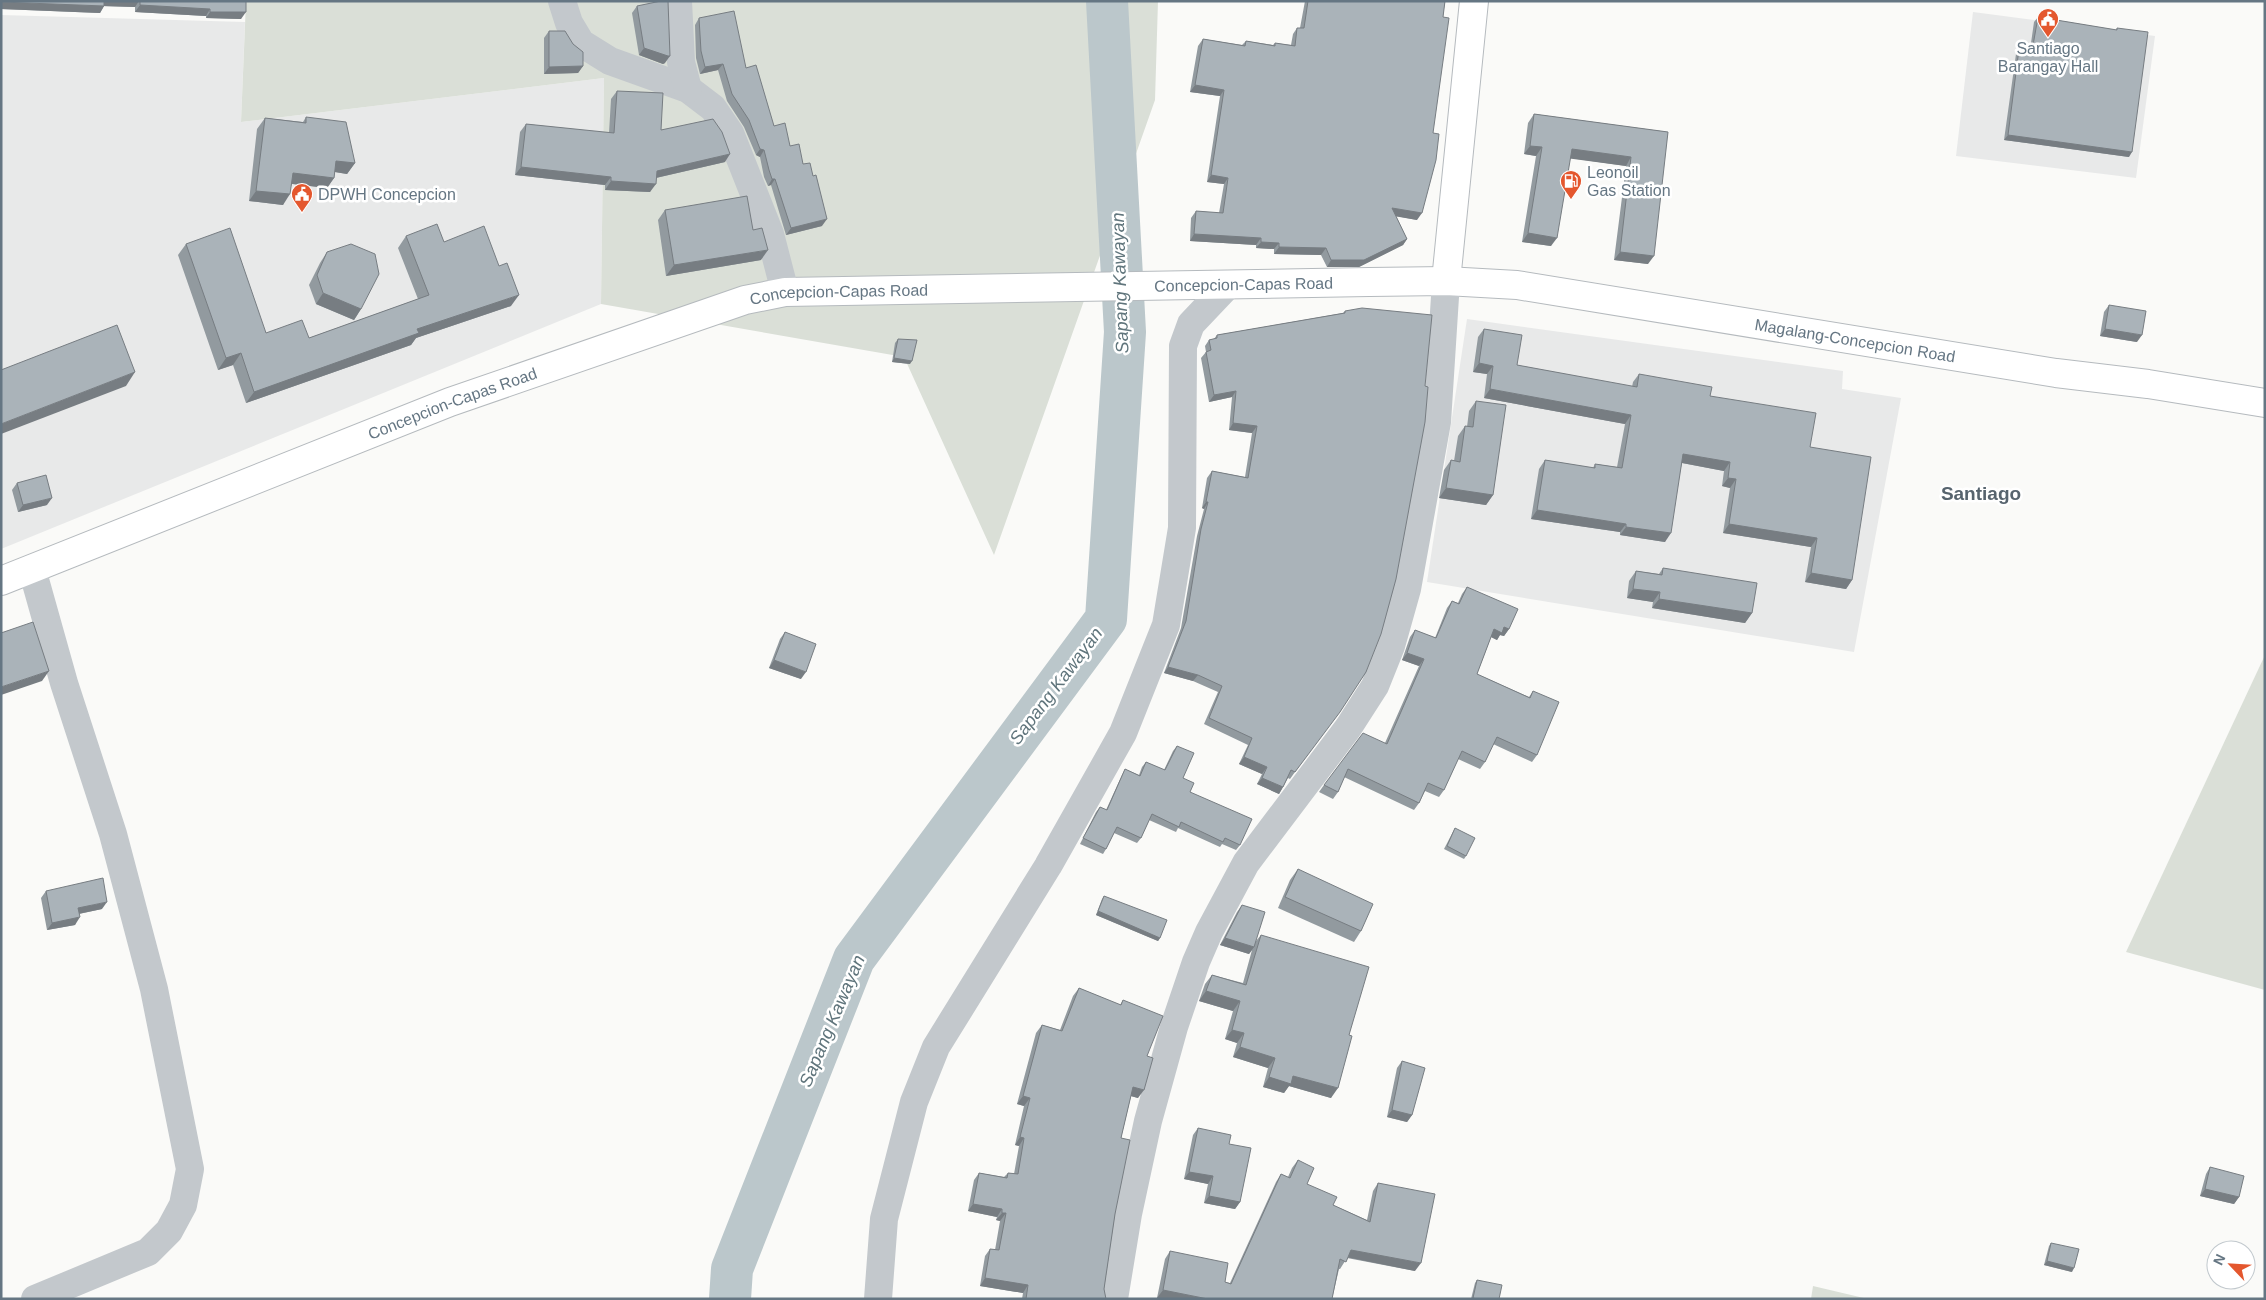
<svg xmlns="http://www.w3.org/2000/svg" width="2266" height="1300" font-family="Arial,sans-serif">
<rect width="100%" height="100%" fill="#fafaf8"/>
<!-- built -->
<g fill="#e8e9e9">
<polygon points="1973,12 2155,36 2136,178 1956,156"/>
<polygon points="1,15 245,22 241,122 604,78 601,304 1,549"/>
<polygon points="1467,319 1843,371 1842,389 1901,398 1854,652 1427,582"/>
</g>
<!-- green -->
<g fill="#dadfd7">
<polygon points="246,1 1158,1 1155,100 994,555 904,357 601,304 604,78 241,122"/>
<polygon points="2265,655 2265,990 2126,952"/>
<polygon points="1813,1286 1868,1299 1811,1299"/>
</g>
<g fill="none" stroke-linecap="round" stroke-linejoin="round">
<!-- river -->
<polyline stroke="#bbc7cb" stroke-width="42" points="730,1299 732,1269 854,959 1106,619 1125,332 1107,1"/>
<!-- major casing -->
<g stroke="#b5babe" stroke-width="30">
<g id="major">
<polyline points="1446,281 1474,1"/>
<path id="s1" d="M1,581L450,402L745,300L785,292L1369,282L1446,281L1517,285L2056,373L2148,384L2265,403"/>
</g>
</g>
<!-- minor -->
<g stroke="#c3c8cc" stroke-width="28">
<polyline points="562,1 569,23 581,43 610,61 688,89 713,108 730,133 770,234 785,292"/>
<polyline points="678,1 681,62 688,89"/>
<polyline points="32,569 64,683 113,834 154,989 190,1169 183,1205 169,1231 148,1252 35,1299"/>
<polyline points="878,1299 884,1219 914,1102 936,1047 1048,866 1123,733 1166,625 1182,528 1183,346 1191,324 1228,285"/>
<polyline points="1114,1299 1128,1214 1148,1121 1174,1027 1196,962 1209,932 1246,863 1348,728 1375,686 1391,646 1407,589 1437,422 1446,281"/>
</g>
<!-- major -->
<use href="#major" stroke="#fff" stroke-width="28"/>
</g>
<!-- wall -->
<g fill="#929a9f">
<polygon points="1,1 246,1 241,19 206,18 206,16 135,12 135,7 104,6 100,13 1,9"/>
<polygon points="1305,1 1445,1 1417,220 1396,216 1407,239 1403,245 1359,267 1327,267 1321,255 1274,254 1274,249 1256,248 1256,245 1190,241 1191,218 1196,211 1219,213 1224,184 1207,182 1220,96 1190,92 1198,46 1203,39 1242,45 1246,41 1273,45 1275,43 1291,45 1293,34 1297,28 1300,28"/>
<polygon points="637,6 665,63 663,64 639,55 632,13"/>
<polygon points="2038,17 2116,30 2117,28 2129,157 2004,140 2016,54 2019,49 2030,50 2034,22"/>
<polygon points="699,18 746,68 774,126 790,146 803,164 822,226 786,235 771,185 768,186 764,177 760,157 756,155 744,127 727,101 718,70 700,74 696,58 695,25"/>
<polygon points="549,31 583,66 578,73 544,74 544,38"/>
<polygon points="617,91 661,130 725,162 656,178 650,192 605,190 605,185 515,175 520,132 526,124 609,133 611,99"/>
<polygon points="1534,114 1668,132 1648,264 1614,260 1626,166 1570,158 1551,246 1522,242 1536,156 1524,154 1528,123"/>
<polygon points="306,117 355,163 347,174 335,172 334,178 327,188 292,184 283,205 249,201 257,129 265,118 303,122"/>
<polygon points="665,210 753,230 761,260 666,276 658,220"/>
<polygon points="406,236 444,242 511,306 416,338 411,345 246,403 233,365 218,370 178,255 186,244 266,333 309,338 418,299 398,248"/>
<polygon points="327,252 361,309 354,320 316,304 309,285 320,263"/>
<polygon points="2109,305 2137,342 2100,336 2104,312"/>
<polygon points="1345,311 1366,672 1290,779 1288,778 1283,787 1279,794 1257,784 1262,774 1239,764 1248,745 1204,724 1218,692 1193,681 1164,673 1181,628 1197,536 1204,509 1202,508 1207,478 1212,471 1245,477 1252,433 1229,430 1232,397 1209,402 1201,358 1206,352 1205,346 1209,340 1214,339 1217,335 1343,313"/>
<polygon points="1484,329 1517,365 1632,387 1633,382 1639,374 1710,396 1810,447 1852,580 1846,589 1805,582 1811,547 1723,533 1730,488 1722,486 1724,471 1682,463 1665,542 1620,535 1620,532 1531,519 1539,469 1545,460 1593,468 1595,464 1617,467 1625,424 1484,398 1487,374 1473,372 1478,337"/>
<polygon points="898,339 910,364 892,362 895,343"/>
<polygon points="1476,401 1493,495 1486,505 1439,498 1444,470 1451,460 1454,461 1458,436 1465,426 1467,427 1469,411"/>
<polygon points="17,483 47,505 18,512 12,490"/>
<polygon points="1663,568 1752,613 1745,623 1652,608 1653,602 1627,598 1629,581 1636,571 1659,574"/>
<polygon points="1467,587 1509,629 1504,636 1500,635 1497,640 1491,637 1477,674 1529,697 1533,691 1537,755 1532,762 1493,744 1485,762 1480,769 1458,759 1444,790 1439,797 1425,791 1419,803 1414,810 1344,777 1338,792 1333,799 1319,792 1324,785 1385,743 1419,666 1402,660 1410,637 1415,630 1435,638 1447,608 1452,601 1458,603 1462,594"/>
<polygon points="785,632 801,679 769,668 780,639"/>
<polygon points="1177,746 1183,778 1190,792 1240,845 1236,850 1222,844 1220,847 1178,828 1176,832 1149,820 1141,838 1137,843 1114,833 1106,849 1103,854 1080,844 1096,812 1100,807 1106,810 1122,775 1125,769 1139,775 1142,767 1146,762 1164,770 1173,751"/>
<polygon points="1455,828 1466,856 1464,859 1444,849"/>
<polygon points="1298,869 1361,931 1354,942 1278,908 1290,880"/>
<polygon points="46,891 102,909 79,914 75,925 47,930 41,898"/>
<polygon points="1104,896 1160,938 1158,941 1096,915 1102,899"/>
<polygon points="1242,905 1256,941 1261,935 1349,1035 1331,1098 1289,1086 1284,1093 1263,1087 1268,1068 1233,1057 1237,1043 1225,1039 1233,1011 1199,1001 1205,984 1212,975 1243,983 1252,950 1249,954 1220,945 1237,912"/>
<polygon points="1079,988 1120,1005 1123,1000 1147,1056 1138,1098 1131,1096 1121,1138 1115,1214 1104,1289 1106,1299 1022,1299 1023,1293 980,1286 985,1256 990,1249 995,1250 1000,1221 996,1220 997,1217 968,1211 974,1180 979,1173 1004,1177 1008,1173 1014,1174 1019,1146 1015,1145 1024,1106 1017,1104 1036,1033 1042,1025 1060,1030 1073,996"/>
<polygon points="1402,1061 1412,1115 1407,1122 1387,1117 1397,1068"/>
<polygon points="1198,1128 1229,1144 1240,1202 1235,1209 1204,1203 1208,1184 1184,1179 1193,1135"/>
<polygon points="1298,1160 1307,1184 1333,1205 1367,1220 1373,1191 1378,1183 1415,1271 1347,1258 1340,1269 1339,1269 1332,1299 1163,1299 1157,1298 1165,1259 1170,1251 1225,1282 1230,1283 1276,1182 1281,1174 1288,1177 1292,1168"/>
<polygon points="2210,1167 2239,1197 2234,1204 2200,1196 2206,1174"/>
<polygon points="2051,1243 2072,1272 2044,1265 2049,1246"/>
<polygon points="1477,1280 1499,1299 1471,1299 1475,1283"/>
</g>
<!-- shaded-wall -->
<g fill="#777d82">
<polygon points="103,1 139,1 135,7 100,6"/>
<polygon points="1,2 104,6 100,13 1,9"/>
<polygon points="140,5 210,9 206,16 135,12"/>
<polygon points="210,12 246,12 241,19 206,18"/>
<polygon points="644,48 670,56 665,63 663,64 639,55"/>
<polygon points="723,64 718,70 700,74 705,67"/>
<polygon points="583,66 578,73 544,74 549,67"/>
<polygon points="1195,85 1224,90 1220,96 1190,92"/>
<polygon points="2008,135 2132,152 2129,157 2004,140"/>
<polygon points="1530,146 1542,147 1536,156 1524,154"/>
<polygon points="760,149 764,150 760,157 756,155"/>
<polygon points="1572,149 1631,157 1626,166 1566,158"/>
<polygon points="730,154 725,162 651,179 657,171"/>
<polygon points="336,161 355,163 347,174 329,171"/>
<polygon points="521,167 611,177 605,185 515,175"/>
<polygon points="293,173 334,178 327,188 285,183"/>
<polygon points="1211,175 1228,178 1224,184 1207,182"/>
<polygon points="772,179 775,179 771,185 768,186"/>
<polygon points="611,181 656,184 650,192 605,190"/>
<polygon points="256,191 290,194 283,205 249,201"/>
<polygon points="1392,208 1422,213 1417,220 1388,215"/>
<polygon points="827,219 822,226 786,235 791,228"/>
<polygon points="1528,233 1557,238 1551,246 1522,242"/>
<polygon points="1194,234 1261,238 1256,245 1190,241"/>
<polygon points="1407,239 1403,245 1359,267 1327,267 1331,260"/>
<polygon points="1261,242 1279,243 1274,249 1256,248"/>
<polygon points="1279,247 1326,248 1321,255 1274,254"/>
<polygon points="768,250 761,260 666,276 674,265"/>
<polygon points="1620,252 1654,256 1648,264 1614,260"/>
<polygon points="323,293 361,309 354,320 316,304"/>
<polygon points="519,295 511,306 416,338 411,345 246,403 254,392 417,329"/>
<polygon points="2105,329 2142,335 2137,342 2100,336"/>
<polygon points="241,353 233,365 218,370 226,358"/>
<polygon points="894,358 912,361 910,364 892,362"/>
<polygon points="1479,363 1493,366 1487,374 1473,372"/>
<polygon points="135,372 126,386 1,434 1,424"/>
<polygon points="1490,389 1631,415 1625,424 1484,398"/>
<polygon points="1236,391 1232,397 1209,402 1214,395"/>
<polygon points="1233,423 1257,426 1252,433 1229,430"/>
<polygon points="1683,454 1730,462 1724,471 1677,462"/>
<polygon points="1728,478 1736,479 1730,488 1722,486"/>
<polygon points="1446,488 1493,495 1486,505 1439,498"/>
<polygon points="52,498 47,505 18,512 23,505"/>
<polygon points="1206,502 1208,502 1204,509 1202,508"/>
<polygon points="1537,510 1626,524 1620,532 1531,519"/>
<polygon points="1729,524 1817,538 1811,547 1723,533"/>
<polygon points="1626,527 1671,533 1665,542 1620,535"/>
<polygon points="1811,573 1852,580 1846,589 1805,582"/>
<polygon points="1633,589 1660,592 1653,602 1627,598"/>
<polygon points="1659,599 1752,613 1745,623 1652,608"/>
<polygon points="1504,627 1509,629 1504,636 1500,635 1497,640 1489,636 1494,629"/>
<polygon points="1407,653 1424,659 1419,666 1402,660"/>
<polygon points="774,660 806,672 801,679 769,668"/>
<polygon points="1168,667 1198,675 1193,681 1164,673"/>
<polygon points="49,671 42,681 1,695 1,687"/>
<polygon points="1244,757 1267,767 1262,774 1239,764"/>
<polygon points="1262,778 1283,787 1279,794 1257,784"/>
<polygon points="107,902 102,909 73,915 78,908"/>
<polygon points="1098,911 1160,938 1158,941 1096,915"/>
<polygon points="80,917 75,925 47,930 52,923"/>
<polygon points="1225,938 1254,947 1249,954 1220,945"/>
<polygon points="1206,991 1240,1001 1233,1011 1199,1001"/>
<polygon points="1232,1030 1244,1033 1237,1043 1225,1039"/>
<polygon points="1240,1047 1275,1058 1268,1068 1233,1057"/>
<polygon points="1293,1076 1338,1088 1331,1098 1289,1086 1284,1093 1263,1087 1269,1077"/>
<polygon points="1133,1087 1144,1090 1138,1098 1127,1095"/>
<polygon points="1023,1096 1030,1098 1024,1106 1017,1104"/>
<polygon points="1392,1110 1412,1115 1407,1122 1387,1117"/>
<polygon points="1020,1137 1024,1138 1019,1146 1015,1145"/>
<polygon points="1189,1172 1213,1176 1208,1184 1184,1179"/>
<polygon points="2205,1189 2239,1197 2234,1204 2200,1196"/>
<polygon points="1209,1196 1240,1202 1235,1209 1204,1203"/>
<polygon points="973,1204 1002,1209 997,1217 968,1211"/>
<polygon points="1002,1213 1006,1213 1000,1221 996,1220"/>
<polygon points="1351,1250 1421,1263 1415,1271 1346,1257"/>
<polygon points="2047,1261 2074,1268 2072,1272 2044,1265"/>
<polygon points="985,1278 1028,1285 1023,1293 980,1286"/>
<polygon points="1163,1290 1208,1299 1163,1299 1157,1298"/>
</g>
<!-- building -->
<g fill="#aab3b9" stroke="#777d82">
<polygon points="1,1 104,1 104,6 1,2"/>
<polygon points="140,1 246,1 246,12 210,12 210,9 140,5"/>
<polygon points="661,1 668,1 670,56 668,56 644,48 637,6"/>
<polygon points="1308,1 1445,1 1443,17 1449,18 1433,133 1439,134 1436,160 1422,213 1392,208 1407,239 1364,260 1331,260 1326,248 1279,247 1279,243 1261,242 1261,238 1194,234 1196,211 1223,213 1228,178 1211,175 1224,90 1195,85 1203,39 1245,46 1246,41 1275,46 1275,43 1295,46 1297,28 1304,28"/>
<polygon points="734,11 746,68 756,65 774,126 785,123 790,146 799,144 803,164 810,163 813,176 816,175 827,219 791,228 775,179 772,179 769,170 764,150 760,149 749,120 732,94 723,64 705,67 701,51 699,18"/>
<polygon points="2038,17 2117,30 2117,28 2148,32 2132,152 2008,135 2019,49 2032,51"/>
<polygon points="549,31 565,31 573,44 583,52 583,66 549,67"/>
<polygon points="617,91 663,93 661,130 713,119 722,132 730,154 657,171 656,184 611,181 611,177 521,167 526,124 614,133"/>
<polygon points="1534,114 1668,132 1654,256 1620,252 1631,157 1572,149 1557,238 1528,233 1542,147 1530,146"/>
<polygon points="306,117 346,122 355,163 336,161 334,178 293,173 290,194 256,191 265,118 306,123"/>
<polygon points="747,196 753,230 762,228 768,250 674,265 665,210"/>
<polygon points="437,224 444,242 484,226 499,266 507,263 519,295 417,329 419,333 254,392 241,353 226,358 186,244 230,228 266,333 302,320 309,338 429,295 406,236"/>
<polygon points="351,244 375,254 379,274 361,309 323,293 317,275 327,252"/>
<polygon points="2109,305 2146,311 2142,335 2105,329"/>
<polygon points="1362,308 1432,315 1425,386 1428,387 1425,422 1396,579 1381,634 1366,672 1340,712 1295,772 1291,770 1283,787 1262,778 1267,767 1244,757 1252,738 1209,718 1222,686 1198,675 1168,667 1186,621 1201,529 1208,502 1206,502 1212,471 1248,478 1257,426 1233,423 1236,391 1214,395 1206,352 1211,350 1209,340 1217,338 1217,335 1345,313 1345,311"/>
<polygon points="117,325 135,372 1,424 1,370"/>
<polygon points="1484,329 1522,335 1517,365 1637,387 1639,374 1712,387 1710,396 1816,413 1810,447 1871,457 1852,580 1811,573 1817,538 1729,524 1736,479 1728,478 1730,462 1683,454 1671,533 1626,527 1626,524 1537,510 1545,460 1595,468 1595,464 1622,468 1631,415 1490,389 1493,366 1479,363"/>
<polygon points="898,339 917,340 912,361 894,358"/>
<polygon points="1476,401 1506,405 1493,495 1446,488 1451,460 1460,462 1465,426 1473,427"/>
<polygon points="46,475 52,498 23,505 17,483"/>
<polygon points="1663,568 1757,583 1752,613 1659,599 1660,592 1633,589 1636,571 1662,575"/>
<polygon points="1467,587 1518,609 1509,629 1504,627 1502,633 1494,629 1477,674 1530,698 1533,691 1559,702 1537,755 1497,737 1485,762 1462,751 1444,790 1428,783 1419,803 1348,769 1338,792 1324,785 1363,733 1387,744 1424,659 1407,653 1415,630 1436,638 1452,601 1459,604"/>
<polygon points="33,622 49,671 1,687 1,633"/>
<polygon points="785,632 816,644 806,672 774,660"/>
<polygon points="1177,746 1194,753 1183,778 1194,783 1190,792 1252,819 1240,845 1225,838 1223,842 1181,822 1179,827 1152,814 1141,838 1117,827 1106,849 1083,838 1100,807 1107,810 1125,769 1140,776 1146,762 1165,770"/>
<polygon points="1455,828 1475,838 1466,856 1447,846"/>
<polygon points="1298,869 1373,904 1361,931 1285,897"/>
<polygon points="103,878 107,902 78,908 80,917 52,923 46,891"/>
<polygon points="1104,896 1167,920 1160,938 1098,911"/>
<polygon points="1242,905 1265,912 1254,947 1225,938"/>
<polygon points="1261,935 1369,967 1349,1035 1352,1036 1338,1088 1293,1076 1291,1084 1269,1077 1275,1058 1240,1047 1244,1033 1232,1030 1240,1001 1206,991 1212,975 1246,985"/>
<polygon points="1079,988 1121,1005 1123,1000 1163,1016 1147,1056 1153,1058 1144,1090 1133,1087 1121,1138 1130,1140 1115,1214 1104,1289 1106,1299 1026,1299 1028,1285 985,1278 990,1249 999,1250 1006,1213 1002,1213 1002,1209 973,1204 979,1173 1007,1178 1008,1173 1018,1174 1024,1138 1020,1137 1030,1098 1023,1096 1042,1025 1062,1031"/>
<polygon points="1402,1061 1425,1068 1412,1115 1392,1110"/>
<polygon points="1198,1128 1231,1135 1229,1144 1251,1148 1240,1202 1209,1196 1213,1176 1189,1172"/>
<polygon points="1298,1160 1314,1168 1307,1184 1337,1197 1333,1205 1370,1222 1378,1183 1435,1194 1421,1263 1351,1250 1346,1262 1340,1259 1332,1299 1208,1299 1163,1290 1170,1251 1228,1263 1225,1282 1231,1284 1281,1174 1290,1178"/>
<polygon points="2210,1167 2244,1176 2239,1197 2205,1189"/>
<polygon points="2051,1243 2079,1249 2074,1268 2047,1261"/>
<polygon points="1477,1280 1502,1285 1499,1299 1477,1299 1473,1298"/>
</g>
<!-- icons -->
<defs>
<g id="civic-pin" transform="scale(1.125)"><path d="M0 17L-7.5 6A9.5 9.5 0 1 1 7.5 6Z" fill="#e4572e" stroke="#fff"/><path d="M-.6-6.5H3V-4.5H.6V-3L4-1V1h2V6H-6V1h2V-1L-.6-3ZM-1.2 2.5V6h2.4V2.5Z" fill="#fff"/></g>
<g id="fuel-pin" transform="scale(1.125)"><path d="M0 17L-7.5 6A9.5 9.5 0 1 1 7.5 6Z" fill="#e4572e" stroke="#fff"/><path d="M-5.5-6h7V0h2V4h1.3V-2.5L3-4.5l.8-.8L6-3V5H2.5V1h-1V6h-7ZM-4.2-4.7v3.2H.2V-4.7Z" fill="#fff"/></g>
</defs>
<g fill-rule="evenodd">
<use href="#civic-pin" x="2048" y="19"/>
<use href="#fuel-pin" x="1571" y="181"/>
<use href="#civic-pin" x="302" y="194"/>
</g>
<g text-anchor="middle" dominant-baseline="central" stroke-width="5" stroke-linejoin="round" paint-order="stroke">
<!-- poi labels -->
<g font-size="16" fill="#657683" stroke="#fff" text-anchor="start">
<text x="2048" y="48" text-anchor="middle">Santiago<tspan x="2048" dy="18">Barangay Hall</tspan></text>
<text x="1587" y="172">Leonoil<tspan x="1587" dy="18">Gas Station</tspan></text>
<text x="318" y="194">DPWH Concepcion</text>
</g>
<!-- street labels -->
<g font-size="16" fill="#657683" stroke="#fff">
<text stroke="none"><textPath href="#s1" startOffset="1295">Concepcion-Capas Road</textPath></text>
<text stroke="none"><textPath href="#s1" startOffset="890">Concepcion-Capas Road</textPath></text>
<text stroke="none"><textPath href="#s1" startOffset="1911">Magalang-Concepcion Road</textPath></text>
<text stroke="none"><textPath href="#s1" startOffset="485">Concepcion-Capas Road</textPath></text>
</g>
<!-- water labels -->
<g font-size="18" font-style="italic" fill="#60757c" stroke="#fff">
<text transform="translate(1120 283) rotate(-92)">Sapang Kawayan</text>
<text transform="translate(1056 686) rotate(-53)">Sapang Kawayan</text>
<text transform="translate(832 1021) rotate(-67)">Sapang Kawayan</text>
</g>
<!-- quarter labels -->
<g font-size="19" font-weight="bold" fill="#57646e" stroke="#fff">
<text x="1981" y="493">Santiago</text>
</g>
</g>
<!-- border -->
<rect width="2266" height="1300" fill="none" stroke="#657683" stroke-width="5"/>
<!-- north arrow -->
<g transform="translate(2231 1265) rotate(295)"><circle r="24" fill="#ffffff" stroke="#c1c8cd"/>
<path d="M0-4L9 19L0 12L-9 19Z" fill="#e4572e"/>
<text y="-8" font-size="14" font-weight="bold" text-anchor="middle" fill="#657683">N</text>
</g>
</svg>
